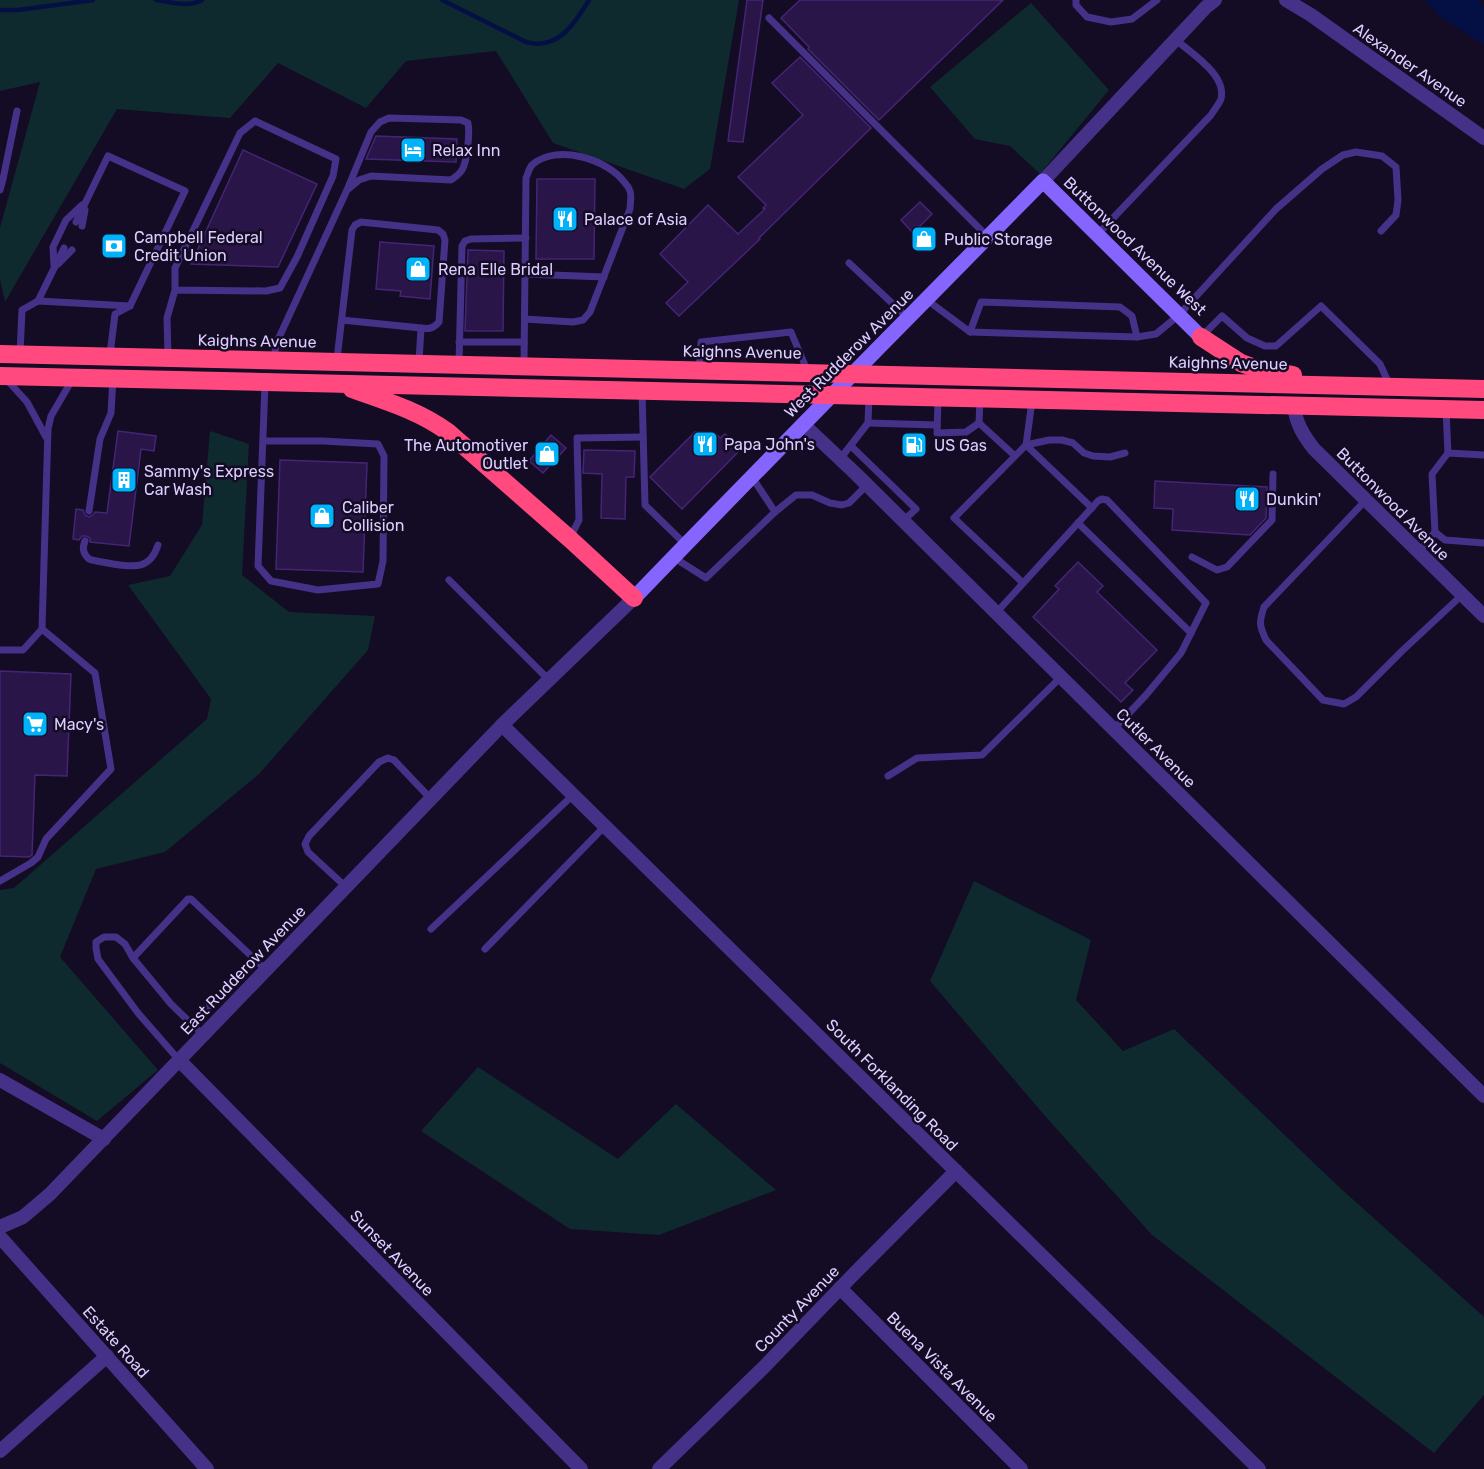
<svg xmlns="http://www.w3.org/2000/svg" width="1484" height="1469" font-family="Rubik,sans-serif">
<rect width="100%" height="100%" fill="#140b24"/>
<!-- green -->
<g fill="#0e2a2e">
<polygon points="0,0 739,0 710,169 684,189 553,143 496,51 406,61 366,108 278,63 230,118 117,109 5,302 0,279 0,228 40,82 0,91"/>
<polygon points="1031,3 1109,90 1040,174 1010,146 975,139 930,87"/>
<polygon points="210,431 249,444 242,575 289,612 375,616 368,650 259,774 165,852 96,869 60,957 158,1070 97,1121 0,1063 0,890 14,888 207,719 211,699 128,585 170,576 202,525"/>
<polygon points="974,881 1091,940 1076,1000 1123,1051 1174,1029 1338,1186 1484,1317 1484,1395 1434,1453 1152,1235 1045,1116 930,981"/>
<polygon points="478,1067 618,1159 676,1104 776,1190 659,1235 570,1229 421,1131"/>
</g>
<!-- water -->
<polygon fill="#041044" points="1425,0 1478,0 1484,8 1484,45 1441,17"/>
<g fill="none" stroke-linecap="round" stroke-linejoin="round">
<!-- stream -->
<g stroke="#041044" stroke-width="4.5">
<path d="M156,0C171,2 188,8 202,0"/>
<path d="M442,0L526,42C558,51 575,23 589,0"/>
<polyline points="0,10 18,10 93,0"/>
</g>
</g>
<!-- building -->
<g fill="#291547" stroke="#442575" stroke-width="1.5">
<polygon points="747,0 763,0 743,142 728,141"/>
<polygon points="800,0 1003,0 879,120 808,49 809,47 781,18"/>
<polygon points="800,57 871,128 759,238 760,239 679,316 666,303 688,282 660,254 708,205 738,234 765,209 763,208 766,205 738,177 803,115 772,83"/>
<polygon points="376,136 457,139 456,162 366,159"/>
<polygon points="243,150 317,184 278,267 191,264"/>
<polygon points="537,179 595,179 594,259 536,259"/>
<polygon points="920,202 932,214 913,233 901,220"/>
<polygon points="380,242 434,246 430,299 400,296 401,291 376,289"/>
<polygon points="468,250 504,251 503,331 465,331"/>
<polygon points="118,431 156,436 154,451 141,449 129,546 90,542 90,538 86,536 82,536 79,540 73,539 76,509 83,510 85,515 89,517 93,515 95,512 107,513"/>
<polygon points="695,432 715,433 720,438 725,434 741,449 682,509 650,477"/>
<polygon points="551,435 566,448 543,473 529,461"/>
<polygon points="584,450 635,451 634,477 626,477 625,519 601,518 602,474 583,473"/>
<polygon points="280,460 367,463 363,572 276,569"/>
<polygon points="1155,481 1267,487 1266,518 1250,535 1172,530 1173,509 1154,508"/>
<polygon points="1078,562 1103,586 1097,592 1157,650 1125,683 1133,690 1121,702 1033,617 1059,589 1055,586"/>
<polygon points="0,671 71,674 67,776 35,775 32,855 29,857 0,856"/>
</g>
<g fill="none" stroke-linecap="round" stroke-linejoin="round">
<!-- lane -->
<g stroke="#453188" stroke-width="7">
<polyline points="1076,0 1076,5 1087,17 1111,22 1132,19 1157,0"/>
<polyline points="769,18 988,237"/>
<polyline points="0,190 3,179 17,111"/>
<polyline points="76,222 108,156 185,191 130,306 115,314 110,354"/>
<polyline points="82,226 85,210"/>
<path d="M1097,235L1211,115C1214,110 1219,104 1221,99C1227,75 1191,53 1176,40"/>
<polyline points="849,263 908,318"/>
<polyline points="58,264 72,250"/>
<polyline points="54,265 53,247 66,220 82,205"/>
<polyline points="525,274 604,277"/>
<polyline points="927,300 970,332 1137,337 1156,334 1179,315 1276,209 1322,169 1343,155 1356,152 1382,156 1396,167 1398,200 1396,215 1381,231"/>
<polyline points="38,301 130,306"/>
<polyline points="342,320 421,328"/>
<polyline points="970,332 981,302 1120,307 1132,316 1137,337"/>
<polyline points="1201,337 1222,316 1247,338 1265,346 1276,346 1321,306 1380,364 1389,384"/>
<polyline points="459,342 524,342"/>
<polyline points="20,353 22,310 38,301 64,248"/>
<polyline points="168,355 167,318 175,290 175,268 240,133 255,121 336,159 333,176 297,257 280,288 266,291 175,290"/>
<path d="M337,359L352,230L355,225L361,222L438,230L443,234L445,240L439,322C433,329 429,329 421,328L419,362"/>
<path d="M274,360L276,344L347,190L371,132L380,122L389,118L461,120L468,123C470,133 467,162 462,170C459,175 455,177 451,180L371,176L359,180L347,190"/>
<polyline points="459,363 462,246 465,241 471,239 526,238"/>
<path d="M524,364L526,178C528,174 529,168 532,165C556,143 608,159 625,183C627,185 629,188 630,191C632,195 630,204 630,209L590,312L583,320L573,322L525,319"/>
<polyline points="699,369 701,342 791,332 807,370"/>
<polyline points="7,380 27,402 46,437"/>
<polyline points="642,391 645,505 686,545"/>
<polyline points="938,399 937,433 966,432 979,423"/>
<polyline points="980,399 979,423 1015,456"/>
<polyline points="1032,401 1026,445 1092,508"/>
<polyline points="868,423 937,425"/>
<polyline points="263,441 323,441 378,444 384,456 383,561 378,584 318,590 271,581 258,566 265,384"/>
<polyline points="851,446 916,509 903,521"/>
<polyline points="1448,453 1484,455"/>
<polyline points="840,459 868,423 869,396"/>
<path d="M1366,500L1264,607C1259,622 1259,625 1266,640L1323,700L1344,704L1356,697L1402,651L1462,595"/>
<polyline points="89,511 100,439 111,413 113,378"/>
<polyline points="775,512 796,495 812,495 830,503 842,505 849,503 867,485"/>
<polyline points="1078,523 1191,633"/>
<polyline points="1435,532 1445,540 1484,543"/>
<polyline points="571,536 579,520 577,438 643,437"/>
<path d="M85,541C82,548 83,554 89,559C97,562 105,562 113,564C134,567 150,570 158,545"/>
<polyline points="1419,552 1435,532 1432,474 1448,453 1446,410"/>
<polyline points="673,557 706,578 775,512 752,477"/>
<polyline points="1192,557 1217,570 1227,567 1272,520 1273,474"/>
<polyline points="449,580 549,680"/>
<polyline points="1023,583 954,518 1026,445 1049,440 1062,440 1073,443 1084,453 1093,456 1110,457 1125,453"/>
<polyline points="996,613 1098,501 1102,499 1107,500 1206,603 1181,653 1146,695 1114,729"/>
<polyline points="0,650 23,650 42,629 48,429 51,416 72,380"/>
<polyline points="888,776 917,758 982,755 1061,677"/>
<polyline points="0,881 31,863 38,857 46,839 111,769 95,673 42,629"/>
<polyline points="346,887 308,852 305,844 309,836 379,762 388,758 394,760 431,799"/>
<polyline points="431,929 573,795"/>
<polyline points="485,949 605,826"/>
<polyline points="133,958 188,899 191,899 266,970"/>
<polyline points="192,1024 222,993 256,960"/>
<polyline points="179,1060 138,1013 98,959 96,948 96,942 104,937 116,937 125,944 133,958 171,1004 203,1035"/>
</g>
<!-- street -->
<g stroke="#453188" stroke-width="14">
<polyline points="1286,0 1311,15 1484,138"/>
<polyline points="1043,181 1206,7 1215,0"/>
<path d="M1294,406C1296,423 1303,435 1314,449L1484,616"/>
<polyline points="803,424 856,474 1484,1096"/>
<polyline points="502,725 1259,1469"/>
<polyline points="179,1060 581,1469"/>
<polyline points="0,1080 104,1139"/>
<polyline points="0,1227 23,1217 50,1194 502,725 634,598"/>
<polyline points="0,1237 207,1469"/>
<polyline points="840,1288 1021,1469"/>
<polyline points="0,1451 107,1356"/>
<polyline points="659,1469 765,1366 850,1278 956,1171"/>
</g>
<!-- secondary -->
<path stroke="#8665ff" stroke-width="15" d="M634,598C769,458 906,320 1043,181L1201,337"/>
<!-- highway -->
<g stroke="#ff497f" stroke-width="18">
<polyline points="1201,337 1241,363 1252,367 1293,375"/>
<polyline points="0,354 1484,389"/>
<polyline points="0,376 1484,410"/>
<path d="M352,389C386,401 419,411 448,432L570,539L634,598"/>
</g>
</g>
<!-- icons -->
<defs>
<g id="hotel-square" transform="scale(1.35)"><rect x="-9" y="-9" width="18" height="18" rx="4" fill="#00b2f9" stroke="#140b24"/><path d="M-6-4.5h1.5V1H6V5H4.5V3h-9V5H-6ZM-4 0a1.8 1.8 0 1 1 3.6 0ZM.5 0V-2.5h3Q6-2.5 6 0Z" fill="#fff"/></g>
<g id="restaurant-square" transform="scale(1.35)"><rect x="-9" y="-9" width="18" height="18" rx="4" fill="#00b2f9" stroke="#140b24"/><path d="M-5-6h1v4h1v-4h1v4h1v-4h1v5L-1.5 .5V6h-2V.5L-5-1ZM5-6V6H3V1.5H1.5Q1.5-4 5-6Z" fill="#fff"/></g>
<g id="shop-square" transform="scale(1.35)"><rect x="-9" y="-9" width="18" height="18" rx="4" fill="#00b2f9" stroke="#140b24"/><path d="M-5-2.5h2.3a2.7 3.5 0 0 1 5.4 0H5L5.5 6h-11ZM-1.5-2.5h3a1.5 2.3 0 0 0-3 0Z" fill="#fff"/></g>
<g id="bank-square" transform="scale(1.35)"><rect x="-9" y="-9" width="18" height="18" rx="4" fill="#00b2f9" stroke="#140b24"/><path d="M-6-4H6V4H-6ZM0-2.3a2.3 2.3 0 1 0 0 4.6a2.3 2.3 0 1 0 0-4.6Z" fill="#fff"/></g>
<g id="fuel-square" transform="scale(1.35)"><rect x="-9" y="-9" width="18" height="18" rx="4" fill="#00b2f9" stroke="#140b24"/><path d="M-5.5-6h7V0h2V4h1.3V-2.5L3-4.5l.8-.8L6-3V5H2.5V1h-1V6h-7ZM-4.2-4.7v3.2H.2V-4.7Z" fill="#fff"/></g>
<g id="building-square" transform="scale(1.35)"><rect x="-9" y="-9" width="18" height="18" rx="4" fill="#00b2f9" stroke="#140b24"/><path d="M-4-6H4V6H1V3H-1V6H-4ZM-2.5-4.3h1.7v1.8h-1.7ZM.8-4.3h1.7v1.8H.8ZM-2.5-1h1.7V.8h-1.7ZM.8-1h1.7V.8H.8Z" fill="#fff"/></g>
<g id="supermarket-square" transform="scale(1.35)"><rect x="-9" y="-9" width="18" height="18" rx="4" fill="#00b2f9" stroke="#140b24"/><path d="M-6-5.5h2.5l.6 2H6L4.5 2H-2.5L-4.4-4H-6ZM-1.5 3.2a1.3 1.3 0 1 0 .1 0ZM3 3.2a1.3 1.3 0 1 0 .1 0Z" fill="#fff"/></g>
</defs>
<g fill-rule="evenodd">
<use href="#hotel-square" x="413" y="150"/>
<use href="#restaurant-square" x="565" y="219"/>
<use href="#shop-square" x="924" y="239"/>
<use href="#bank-square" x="114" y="246"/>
<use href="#shop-square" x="418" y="269"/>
<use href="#restaurant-square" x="705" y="444"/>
<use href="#fuel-square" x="914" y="445"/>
<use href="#shop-square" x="547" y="454"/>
<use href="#building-square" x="124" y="480"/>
<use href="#restaurant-square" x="1247" y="499"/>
<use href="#shop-square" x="322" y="516"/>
<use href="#supermarket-square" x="35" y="724"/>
</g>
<g text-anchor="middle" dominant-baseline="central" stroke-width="5" stroke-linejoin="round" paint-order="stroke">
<!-- street labels -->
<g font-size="16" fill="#ddceff" stroke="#140b24">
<text transform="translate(1410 65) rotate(35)">Alexander Avenue</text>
<text transform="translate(1135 246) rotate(44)">Buttonwood Avenue West</text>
<text transform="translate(257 341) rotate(1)">Kaighns Avenue</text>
<text transform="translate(742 352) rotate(1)">Kaighns Avenue</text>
<text transform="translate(849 353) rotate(-45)">West Rudderow Avenue</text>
<text transform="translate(1228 363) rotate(1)">Kaighns Avenue</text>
<text transform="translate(1393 504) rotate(45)">Buttonwood Avenue</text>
<text transform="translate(1156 748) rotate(45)">Cutler Avenue</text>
<text transform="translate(243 970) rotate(-46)">East Rudderow Avenue</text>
<text transform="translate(892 1085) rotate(45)">South Forklanding Road</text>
<text transform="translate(392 1253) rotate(46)">Sunset Avenue</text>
<text transform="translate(797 1309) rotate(-46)">County Avenue</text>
<text transform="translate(116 1342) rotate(48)">Estate Road</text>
<text transform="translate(942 1367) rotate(45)">Buena Vista Avenue</text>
</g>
<!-- poi labels -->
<g font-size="16" fill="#ddceff" stroke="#140b24" text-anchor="start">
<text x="432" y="150">Relax Inn</text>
<text x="584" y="219">Palace of Asia</text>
<text x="134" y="237">Campbell Federal<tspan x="134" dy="18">Credit Union</tspan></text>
<text x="944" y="239">Public Storage</text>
<text x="438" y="269">Rena Elle Bridal</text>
<text x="724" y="444">Papa John's</text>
<text x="528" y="445" text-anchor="end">The Automotiver<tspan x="528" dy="18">Outlet</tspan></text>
<text x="934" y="445">US Gas</text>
<text x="144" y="471">Sammy's Express<tspan x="144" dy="18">Car Wash</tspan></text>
<text x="1266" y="499">Dunkin'</text>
<text x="342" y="507">Caliber<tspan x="342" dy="18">Collision</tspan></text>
<text x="54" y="724">Macy's</text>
</g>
</g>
</svg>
